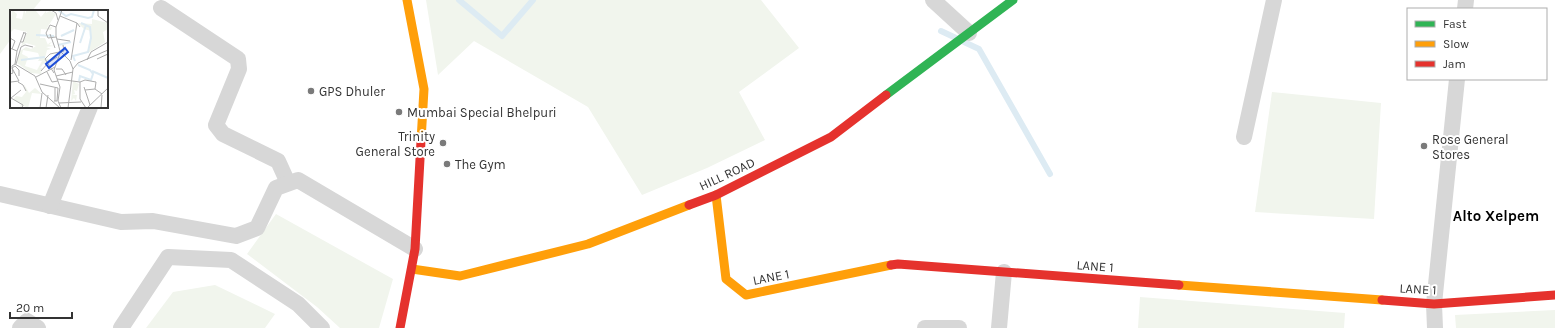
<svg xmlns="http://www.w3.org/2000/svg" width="1555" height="328" font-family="Karla,sans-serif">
<rect width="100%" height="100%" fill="#fff"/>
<!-- green -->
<g fill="#f1f5ed">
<polygon points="0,0 41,0 32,11 11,11 11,39 0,54"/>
<polygon points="426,0 761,0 799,48 739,92 765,140 707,168 642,195 588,107 474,41 438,75"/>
<polygon points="1272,92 1381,103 1374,219 1255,212"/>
<polygon points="276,214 393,279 379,328 340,328 317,307 247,254"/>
<polygon points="215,285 275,314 265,328 146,328 173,292"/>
<polygon points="1140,297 1345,313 1344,328 1138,328"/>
<polygon points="1555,310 1555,328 1456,328 1455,315"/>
</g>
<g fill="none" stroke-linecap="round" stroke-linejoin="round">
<!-- stream -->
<g stroke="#ddebf3" stroke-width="6">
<polyline points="459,0 502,36 533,0"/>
<polyline points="941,31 956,38"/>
<polyline points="964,42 979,49 1050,174"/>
</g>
<!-- street -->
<g stroke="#d7d7d7" stroke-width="16">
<polyline points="933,0 969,33"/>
<polyline points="161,8 238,59 239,69 216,125 223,134 278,161 288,183"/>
<polyline points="1465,9 1466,0"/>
<polyline points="1244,137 1274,0"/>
<polyline points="0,194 121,222 153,221 236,236 257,228 276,188 298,180 415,249"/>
<polyline points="50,206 90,107"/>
<polyline points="20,328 27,321 38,328"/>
<polyline points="121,328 168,257 231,260 298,304 322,328"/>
<polyline points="925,328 959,328"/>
<polyline points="999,328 1004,272"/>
<polyline points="1435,328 1434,304 1457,79"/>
</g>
<!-- fast -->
<polyline stroke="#30b455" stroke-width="9" points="886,95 1013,0"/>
<!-- slow -->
<g stroke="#ff9f0a" stroke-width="9">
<polyline points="407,0 424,89 421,141"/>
<polyline points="716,195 726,279 746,295 891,265"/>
<polyline points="412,269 460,276 588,244 689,205"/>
<polyline points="1179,285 1382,300"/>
</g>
<!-- jam -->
<g stroke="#e5322d" stroke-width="9">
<polyline points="689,205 716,195 831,137 886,95"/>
<polyline points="891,265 898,264 1179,285"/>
<polyline points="1382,300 1434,304 1555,295"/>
<polyline points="400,328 415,249 421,141"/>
</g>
</g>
<!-- markers -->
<g fill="#7a7a7a" stroke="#fff" stroke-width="1.5">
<circle cx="311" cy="91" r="4"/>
<circle cx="399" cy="112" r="4"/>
<circle cx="443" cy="143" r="4"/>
<circle cx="1424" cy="146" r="4"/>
<circle cx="447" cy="164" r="4"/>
</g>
<g text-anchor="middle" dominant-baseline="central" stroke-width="4" stroke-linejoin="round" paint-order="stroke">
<!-- poi labels -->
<g font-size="13" fill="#333" stroke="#fff" text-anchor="start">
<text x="319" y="91">GPS Dhuler</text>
<text x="407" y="112">Mumbai Special Bhelpuri</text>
<text x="435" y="136" text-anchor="end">Trinity<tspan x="435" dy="15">General Store</tspan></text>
<text x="1432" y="139">Rose General<tspan x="1432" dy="15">Stores</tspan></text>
<text x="455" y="164">The Gym</text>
</g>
<!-- street labels -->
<g font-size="13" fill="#333" stroke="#fff">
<text transform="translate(727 174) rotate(-25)">HILL ROAD</text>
<text transform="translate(1095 266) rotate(4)">LANE 1</text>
<text transform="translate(771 277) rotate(-11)">LANE 1</text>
<text transform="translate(1418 289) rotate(3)">LANE 1</text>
</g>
<!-- quarter labels -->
<g font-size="15" font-weight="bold" fill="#000" stroke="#fff">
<text x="1496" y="216">Alto Xelpem</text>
</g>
</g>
<!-- overview -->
<g transform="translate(10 10)">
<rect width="98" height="98" fill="#fff"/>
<path d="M2,0L7,4L6,8L12,9L14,0L16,4V1H26L31,7L36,1V3L40,1L46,4L37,18L42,17L41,20L31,19L30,28H35L38,35L39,33L42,32L39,35L44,36L36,37L41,39L37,40L35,48L41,50L33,54L30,58H32L31,64L21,63L7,53L9,42L16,37L21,39L26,36L16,33L11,36L17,22L4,19L0,23ZM13,40L28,43L30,48L28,51H32L27,60L15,56L18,47L12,44ZM82,9L98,13V19L93,22L95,32L78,43L81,21L74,19L68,13L82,14ZM63,71L69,74L67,81L64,80L65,84L62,85H67L66,91L64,88L61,91ZM14,74L19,83L25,78L32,84L22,83L18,98L14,96L10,98L11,93L3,90L6,86L12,87L16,82Z" fill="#f1f5ed" fill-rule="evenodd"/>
<path fill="none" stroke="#ddebf3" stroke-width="2" d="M48,0L56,6L61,4L78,8L82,7L84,0M26,25L44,26M51,26L64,20M70,33L76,15M48,35L61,32M11,50L35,47M65,51L63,46L78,42L81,28L80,17L71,13M68,55L80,60L83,64L81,70L70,66L69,71M82,61L98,68"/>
<path fill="none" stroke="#adadad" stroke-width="1" d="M41,0L46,3L48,10M52,0L46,17V26L50,41L60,51L63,59L58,98M88,0V6L98,13M50,6L67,13L70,17M46,17L40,15L36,23L38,28L46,27M40,24L45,38M0,28L5,31L2,39M47,29L60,31M11,32H13L16,23H13M0,38L7,41L5,54L25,66L32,82L50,98M7,41L14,22M50,43L44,60L50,77L48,91L51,98M35,49L40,44L54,41L53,35M35,49L44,63M87,49L98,44M61,50L67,13M77,50L81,42L98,32M6,54L11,37L15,35L23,37M2,58L5,56L9,60V66M46,59H52L56,65M63,59L68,53L98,40M31,61L38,53L47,47M37,62L42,72L48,71M0,64L3,63L2,56L5,54M46,66L63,62M26,67L45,57M47,69L70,72V89L76,98M1,72L9,71L2,58M8,72L13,75L16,81M70,72L75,70L86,72L85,79M30,74L48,78L47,91H44M74,77L80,95M75,80L85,79L92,84M1,88L13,95L12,98M1,88L11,80M45,91V78M49,93L71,92M30,98L32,83M36,98L38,85M77,98L98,78M91,98L92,85"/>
<path fill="#1d4ed8" fill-opacity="0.15" stroke="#1d4ed8" stroke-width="2" d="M55,38L58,42L39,58L36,54Z"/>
<rect width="98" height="98" fill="none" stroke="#333" stroke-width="2"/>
</g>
<!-- legend -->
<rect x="1407" y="8" width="140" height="72" fill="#ffffff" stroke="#adadad"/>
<rect x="1415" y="21" width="20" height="6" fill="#30b455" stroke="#adadad"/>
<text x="1443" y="28" font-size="12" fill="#333333">Fast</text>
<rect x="1415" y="41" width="20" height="6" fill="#ff9f0a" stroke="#adadad"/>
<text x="1443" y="48" font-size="12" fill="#333333">Slow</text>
<rect x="1415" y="61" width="20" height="6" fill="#e5322d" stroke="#adadad"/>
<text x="1443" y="68" font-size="12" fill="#333333">Jam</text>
<!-- scale -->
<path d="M10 312v6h62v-6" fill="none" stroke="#333333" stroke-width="2"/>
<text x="16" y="312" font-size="12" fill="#333333" stroke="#ffffff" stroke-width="3" paint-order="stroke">20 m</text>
</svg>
